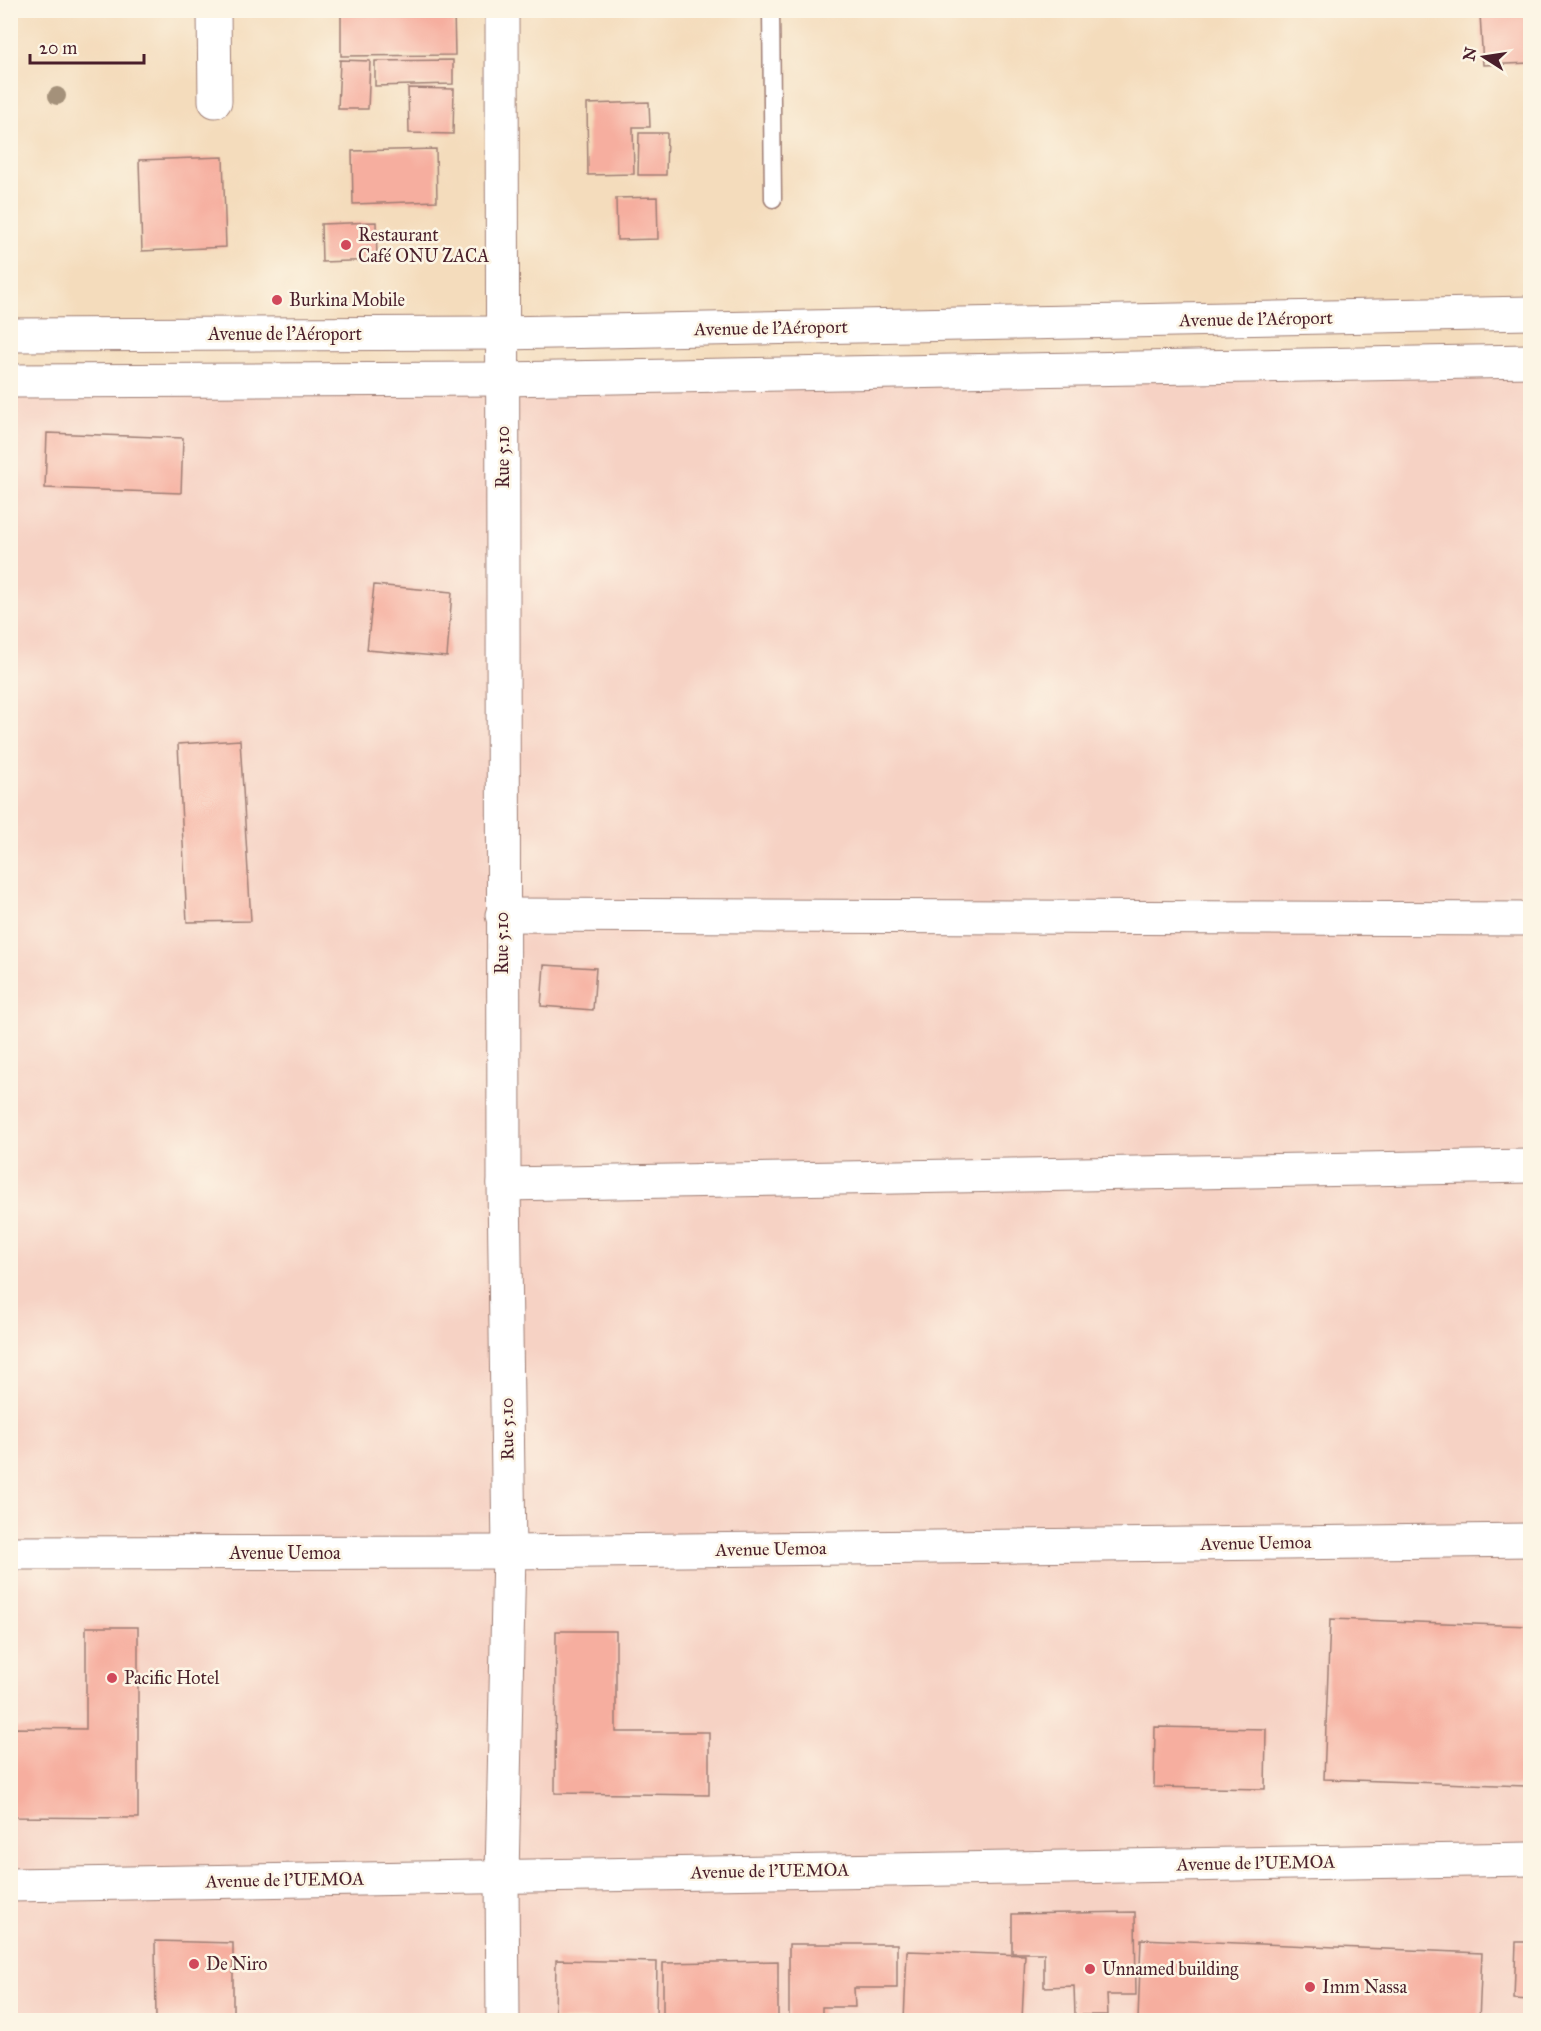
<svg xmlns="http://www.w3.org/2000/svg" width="1541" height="2031" font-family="'IM FELL Great Primer',serif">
<rect width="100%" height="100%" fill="#fcf5e5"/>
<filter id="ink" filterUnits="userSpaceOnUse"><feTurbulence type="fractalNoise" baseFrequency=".0167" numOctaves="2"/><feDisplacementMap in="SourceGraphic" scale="12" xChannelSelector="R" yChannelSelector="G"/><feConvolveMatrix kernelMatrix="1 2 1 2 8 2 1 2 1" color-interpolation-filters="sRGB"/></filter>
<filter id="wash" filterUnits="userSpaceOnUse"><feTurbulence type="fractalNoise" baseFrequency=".008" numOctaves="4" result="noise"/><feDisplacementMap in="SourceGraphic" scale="24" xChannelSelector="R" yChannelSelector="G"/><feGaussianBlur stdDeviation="1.35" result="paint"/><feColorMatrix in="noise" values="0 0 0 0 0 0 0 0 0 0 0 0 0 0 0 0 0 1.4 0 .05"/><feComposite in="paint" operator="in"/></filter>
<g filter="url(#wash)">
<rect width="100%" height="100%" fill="#f4dcbc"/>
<!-- built -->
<polygon fill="#f6d2c4" points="1530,361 1530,2020 11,2020 10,381"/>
<g id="blocks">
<!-- building -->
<g fill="#f6ae9f">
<polygon points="341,10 454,10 455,55 341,56"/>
<polygon points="1530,12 1530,63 1483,65 1480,14"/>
<polygon points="340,60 370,61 368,109 338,109"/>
<polygon points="453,60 453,84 375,86 375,61"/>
<polygon points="408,88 454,89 453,134 409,133"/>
<polygon points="649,102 650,127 633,127 634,174 588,175 587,104"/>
<polygon points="639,133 667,133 666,175 638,175"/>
<polygon points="436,149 437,201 353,204 352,151"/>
<polygon points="223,157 226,247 142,251 139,160"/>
<polygon points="657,197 658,239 617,240 616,198"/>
<polygon points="376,222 377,260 322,262 321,224"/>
<polygon points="47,433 183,438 181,493 45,488"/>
<polygon points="374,585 452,592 447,657 367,650"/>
<polygon points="240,740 251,921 187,922 178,744"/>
<polygon points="544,965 596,968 593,1010 541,1006"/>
<polygon points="1330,1619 1530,1626 1526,1786 1324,1779"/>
<polygon points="86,1627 138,1627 138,1818 10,1817 10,1728 86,1729"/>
<polygon points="556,1631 616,1631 616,1732 709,1732 709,1795 555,1793"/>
<polygon points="1155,1727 1266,1729 1265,1789 1154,1787"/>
<polygon points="1135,1912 1136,1995 1107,1995 1108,2015 1075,2015 1074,1986 1044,1987 1044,1953 1012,1953 1012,1914"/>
<polygon points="1141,1939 1482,1953 1479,2020 1138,2020"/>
<polygon points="155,1941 233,1943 233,2020 156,2020"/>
<polygon points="1516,1942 1530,1942 1530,2000 1514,1999"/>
<polygon points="789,1944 897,1944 897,1988 854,1988 855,2007 822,2007 822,2020 789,2020"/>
<polygon points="907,1951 1025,1955 1022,2020 904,2020"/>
<polygon points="556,1960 657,1962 656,2020 555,2020"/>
<polygon points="778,1961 778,2020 663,2020 663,1963"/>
</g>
</g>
</g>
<g filter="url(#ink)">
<use href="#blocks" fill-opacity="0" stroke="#9f7e74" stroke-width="1.5"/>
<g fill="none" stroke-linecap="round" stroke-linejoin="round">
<!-- lane casing -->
<g stroke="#9f7e74" stroke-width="19">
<polyline id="lane" points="771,10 773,199"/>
</g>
<!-- street casing -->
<g stroke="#9f7e74" stroke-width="35">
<g id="street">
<polyline points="214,10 215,101"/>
<polyline points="502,10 504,1184 509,1552 502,1876 503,2020"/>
<polyline points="502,915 1530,919"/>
<polyline points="504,1184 1530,1166"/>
<polyline points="10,1553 509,1552 1530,1540"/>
<polyline points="10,1885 1530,1859"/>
</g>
</g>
<!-- primary casing -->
<g stroke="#9f7e74" stroke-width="35">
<g id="primary">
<polyline points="10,335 502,333 1530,313"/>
<polyline points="10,381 503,379 1530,361"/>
</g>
</g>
<!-- lane -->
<use href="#lane" stroke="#fff" stroke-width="16"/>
<!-- street -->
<use href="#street" stroke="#fff" stroke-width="33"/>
<!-- primary -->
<use href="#primary" stroke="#fff" stroke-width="33"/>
</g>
<!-- trees -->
<circle fill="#a4917a" cx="57" cy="96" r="9"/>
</g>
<!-- markers -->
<g fill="#d1495b" stroke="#fcf5e5" stroke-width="2">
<circle cx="346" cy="245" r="6"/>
<circle cx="277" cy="300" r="6"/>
<circle cx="112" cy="1678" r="6"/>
<circle cx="194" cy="1964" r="6"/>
<circle cx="1090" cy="1969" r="6"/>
<circle cx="1310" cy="1987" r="6"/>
</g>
<g text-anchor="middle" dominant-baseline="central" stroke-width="5" stroke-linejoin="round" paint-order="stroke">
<!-- poi labels -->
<g font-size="18" fill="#4a1f2b" stroke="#fcf5e5" text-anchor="start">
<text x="358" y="235">Restaurant<tspan x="358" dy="21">Café ONU ZACA</tspan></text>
<text x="289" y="300">Burkina Mobile</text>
<text x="124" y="1678">Pacific Hotel</text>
<text x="206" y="1964">De Niro</text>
<text x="1102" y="1969">Unnamed building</text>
<text x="1322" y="1987">Imm Nassa</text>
</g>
<!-- street labels -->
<g font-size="18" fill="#4a1f2b" stroke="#fcf5e5">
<text transform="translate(1256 319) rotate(-1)">Avenue de l'Aéroport</text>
<text transform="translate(771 328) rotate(-1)">Avenue de l'Aéroport</text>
<text x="285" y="334">Avenue de l'Aéroport</text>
<text transform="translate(503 457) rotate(-90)">Rue 5.10</text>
<text transform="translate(502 943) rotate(-90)">Rue 5.10</text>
<text transform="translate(507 1429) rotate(-91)">Rue 5.10</text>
<text transform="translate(1256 1543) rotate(-1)">Avenue Uemoa</text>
<text transform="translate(771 1549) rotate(-1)">Avenue Uemoa</text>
<text x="285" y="1553">Avenue Uemoa</text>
<text transform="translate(1256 1863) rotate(-1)">Avenue de l'UEMOA</text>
<text transform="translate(770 1871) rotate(-1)">Avenue de l'UEMOA</text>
<text transform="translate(285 1880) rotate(-1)">Avenue de l'UEMOA</text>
</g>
</g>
<!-- margin -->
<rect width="1541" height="2031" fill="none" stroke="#fcf5e5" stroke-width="36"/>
<!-- north arrow -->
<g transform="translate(1484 57) rotate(282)" stroke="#fcf5e5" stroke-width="4.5" paint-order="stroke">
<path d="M0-4.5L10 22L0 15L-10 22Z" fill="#4a1f2b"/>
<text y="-9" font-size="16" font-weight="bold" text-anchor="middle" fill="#4a1f2b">N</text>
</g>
<!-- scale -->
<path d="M30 54v9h114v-9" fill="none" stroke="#4a1f2b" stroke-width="3"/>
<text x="39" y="54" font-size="18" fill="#4a1f2b" stroke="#fcf5e5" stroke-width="4.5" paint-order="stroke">20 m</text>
</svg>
